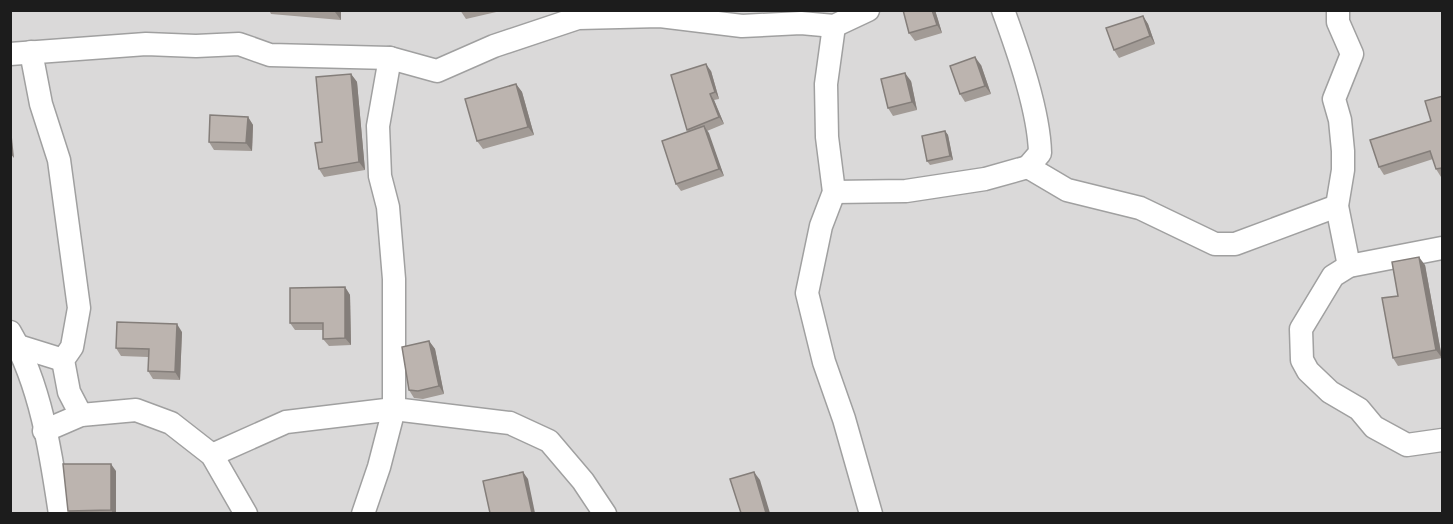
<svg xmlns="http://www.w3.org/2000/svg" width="1453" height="524" font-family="Quicksand,sans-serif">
<rect width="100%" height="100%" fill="#ece8e2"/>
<!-- residential -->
<rect fill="#dad9d9" x="11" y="11" width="1431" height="502"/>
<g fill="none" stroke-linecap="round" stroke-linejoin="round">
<!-- minor casing -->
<g stroke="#a0a0a0" stroke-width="25">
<g id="minor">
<path d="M1003,10C1018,51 1039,111 1040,153L1028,167L1067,190L1140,208L1215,244H1235L1337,206"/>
<polyline points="1338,10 1338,22 1352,54 1334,99 1340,120 1343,151 1343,170 1337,206 1349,266"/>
<polyline points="834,26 826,84 827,137 834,192 821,226 807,293 824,362 844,419 871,514"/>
<polyline points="31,52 41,104 59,160 79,308 72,347 63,360 69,392 81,415"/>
<polyline points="10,54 146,44 196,46 239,44 270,55 390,58 437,71 494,46 578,18 660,16 742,26 801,23 834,26 868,10"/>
<polyline points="834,192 906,191 985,179 1028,167"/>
<polyline points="1442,248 1349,266 1333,276 1301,329 1302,360 1308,371 1330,392 1359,409 1374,427 1407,445 1442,440"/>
<path d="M10,332C41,385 51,454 60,514"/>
<polyline points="18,346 63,360"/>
<polyline points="44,431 81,415 136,410 171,423 212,455 246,514"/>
<polyline points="212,455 286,422 394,409 510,423 549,441 583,481 605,514"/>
<polyline points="363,514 379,467 394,409 394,279 388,207 380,176 378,126 390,58"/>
</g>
</g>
<!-- minor -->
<use href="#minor" stroke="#fff" stroke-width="22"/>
</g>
<!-- wall -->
<g fill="#a29b96">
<polygon points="269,10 341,10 341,20 271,14"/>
<polygon points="460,10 505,10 466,19"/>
<polygon points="935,10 942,33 915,41 909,33"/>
<polygon points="1143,16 1148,24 1155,44 1119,58 1114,50"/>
<polygon points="981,65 991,94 965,102 960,94"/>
<polygon points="711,71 719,99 714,100 724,124 707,131 724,176 681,191 676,184 688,131 687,130"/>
<polygon points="351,74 357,82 365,170 324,177 319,169 322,142"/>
<polygon points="911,81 917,110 893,116 888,108"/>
<polygon points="516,84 522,92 534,135 483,149 477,141"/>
<polygon points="1443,96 1443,176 1441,177 1436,169 1433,159 1384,175 1379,167 1431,121"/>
<polygon points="248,117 253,125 252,151 214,150 209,142"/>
<polygon points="945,131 948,135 953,160 930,165 927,161"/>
<polygon points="1425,265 1442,358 1398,366 1393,358 1398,296"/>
<polygon points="345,287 350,295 351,345 329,346 323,339 323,330 295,330 290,323"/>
<polygon points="182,332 180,380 153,379 148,371 148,357 121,356 116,348"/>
<polygon points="429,341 435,349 444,394 423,399 414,398 409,390"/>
<polygon points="116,471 116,513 70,513 68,511"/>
</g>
<!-- shaded-wall -->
<g fill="#847e7a">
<polygon points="335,10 341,10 341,20 335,12"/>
<polygon points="932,10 935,10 942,33 937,25"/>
<polygon points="1143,16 1148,24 1155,44 1150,36"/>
<polygon points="975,57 981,65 991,94 985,86"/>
<polygon points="706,64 711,71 719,99 715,92"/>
<polygon points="905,73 911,81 917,110 912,102"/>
<polygon points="351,74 357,82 365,170 359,162"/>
<polygon points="516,84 522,92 534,135 528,127"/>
<polygon points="710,94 714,100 724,124 719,117"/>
<polygon points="248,117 253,125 252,151 246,143"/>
<polygon points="704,126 709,133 724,176 719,169"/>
<polygon points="945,131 948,135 953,160 950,156"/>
<polygon points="10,135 12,138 14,158 10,153"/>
<polygon points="1419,257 1425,265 1442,358 1436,350"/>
<polygon points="345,287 350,295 351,345 345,338"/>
<polygon points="177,324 182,332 180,380 175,372"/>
<polygon points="429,341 435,349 444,394 439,386"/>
<polygon points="111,464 116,471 116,513 113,513 111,510"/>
<polygon points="523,472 528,479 535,513 532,513"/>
<polygon points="754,472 760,480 770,513 766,513"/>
</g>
<!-- building -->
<g fill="#bcb4af" stroke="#847e7a" stroke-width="1.5">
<polygon points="903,10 932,10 937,25 909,33"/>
<polygon points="1143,16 1150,36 1114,50 1106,28"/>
<polygon points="975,57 985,86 960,94 950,66"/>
<polygon points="706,64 715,92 710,94 719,117 687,130 671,75"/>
<polygon points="905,73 912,102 888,108 881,79"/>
<polygon points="351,74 359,162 319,169 315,143 322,142 316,77"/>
<polygon points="516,84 528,127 477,141 465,99"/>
<polygon points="1443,96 1443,174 1441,168 1436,169 1430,151 1379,167 1370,140 1431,121 1425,101"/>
<polygon points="210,115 248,117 246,143 209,142"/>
<polygon points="704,126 719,169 676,184 662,141"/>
<polygon points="945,131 950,156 927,161 922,136"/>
<polygon points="1419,257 1436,350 1393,358 1382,298 1398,296 1392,262"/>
<polygon points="345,287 345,338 323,339 323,323 290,323 290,288"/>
<polygon points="117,322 177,324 175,372 148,371 149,349 116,348"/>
<polygon points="429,341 439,386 418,391 409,390 402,347"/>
<polygon points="63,464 111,464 111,510 68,511"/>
<polygon points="523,472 532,513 490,513 483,481"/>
<polygon points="754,472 766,513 741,513 730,479"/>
</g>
<!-- border -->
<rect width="1453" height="524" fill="none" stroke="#1c1c1c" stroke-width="24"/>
</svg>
